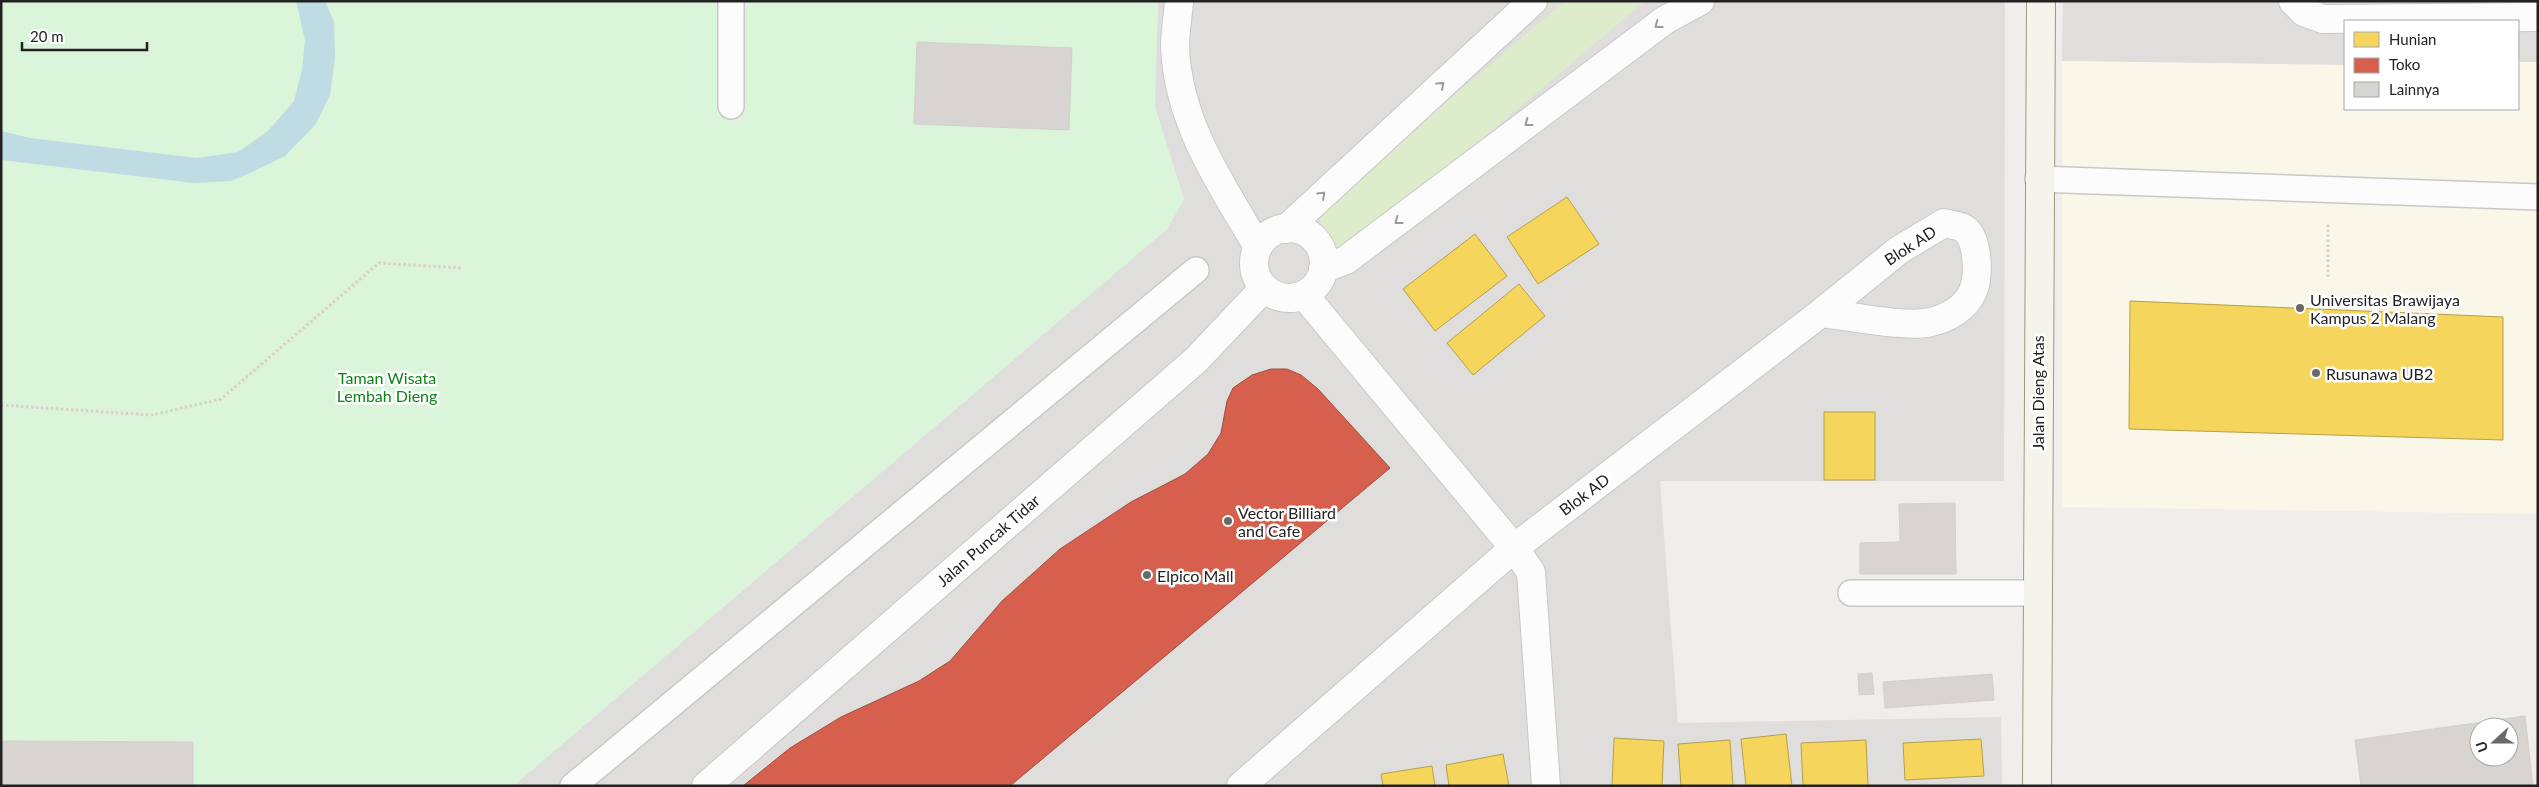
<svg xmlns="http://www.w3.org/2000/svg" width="2539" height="787" font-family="Lato,sans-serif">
<rect width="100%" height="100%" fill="#f0eeeb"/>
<!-- residential -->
<g fill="#dfdedc">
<polygon points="1158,1 2005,1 2004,481 1660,481 1678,723 2001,717 2002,786 513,786 1167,229 1184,199 1154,107"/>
<polygon points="2063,1 2538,1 2538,62 2518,62 2518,21 2345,21 2345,65 2062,61"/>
</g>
<!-- education -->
<polygon fill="#f8f7e8" points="2062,61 2345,65 2345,109 2518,109 2518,62 2538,62 2538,514 2062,507"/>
<!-- grass -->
<path fill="#ddeccb" d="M1565,1H1645L1364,239L1353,246L1337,248C1323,235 1321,232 1320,214L1331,200Z"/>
<!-- park -->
<polygon fill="#daf5da" points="1,1 1158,1 1155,107 1184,199 1167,229 513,786 1,786"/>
<!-- water -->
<polygon fill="#bfdbe3" points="296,1 325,1 334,22 335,58 330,95 316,124 285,156 250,173 231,181 194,183 1,160 1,131 30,138 197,158 238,152 268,131 294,101 302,70 305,40"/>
<!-- homes -->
<g fill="#f6d55c" stroke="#b69f4b">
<polygon points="1567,197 1599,244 1538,284 1507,237"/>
<polygon points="1475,234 1507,276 1435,331 1403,289"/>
<polygon points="1519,284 1545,316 1473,375 1447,343"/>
<polygon points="2130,301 2503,317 2503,440 2129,429"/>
<rect x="1824" y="412" width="51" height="68"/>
<polygon points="1786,734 1792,786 1746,786 1741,739"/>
<polygon points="1614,738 1664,741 1662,786 1612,786"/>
<polygon points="1981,739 1984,776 1905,780 1903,743"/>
<polygon points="1730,740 1733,786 1681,786 1678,744"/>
<polygon points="1866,740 1868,786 1803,786 1801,743"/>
<polygon points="1503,754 1509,786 1449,786 1446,765"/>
<polygon points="1432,766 1435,786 1383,786 1381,774"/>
</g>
<!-- shops -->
<polygon fill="#d6604d" stroke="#a04d40" points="1271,369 1287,369 1301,375 1318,389 1390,468 1010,786 743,786 790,748 841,717 919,681 950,661 1002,601 1060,549 1131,502 1185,474 1208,454 1221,433 1227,401 1233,388 1252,375"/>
<!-- building -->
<g fill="#d7d4d2" stroke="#d3d0cc" fill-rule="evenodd">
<polygon points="917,42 1072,48 1069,130 914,124"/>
<polygon points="1955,503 1956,574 1860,574 1860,543 1900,542 1899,504"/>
<polygon points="1872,673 1874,694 1859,695 1858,674"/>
<polygon points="1992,674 1994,700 1885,708 1883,682"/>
<path d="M2525,716L2533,786H2361L2355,740ZM2479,727H2509V757H2479Z"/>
<polygon points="1,741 193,742 193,786 1,786"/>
</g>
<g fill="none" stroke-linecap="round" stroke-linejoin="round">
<!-- lane casing -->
<g stroke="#c9c8c7" stroke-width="28">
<g id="lane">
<polyline points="731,1 731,106"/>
<polyline points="2038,179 2538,197"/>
<polyline points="1851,593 2036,593"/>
<polyline points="573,786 1196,270"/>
</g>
</g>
<!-- street casing -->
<g stroke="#c9c8c7" stroke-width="30">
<g id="street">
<path d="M1179,1C1178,16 1175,32 1175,47C1178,123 1221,184 1258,247"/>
<polyline points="2293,1 2304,12 2323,19 2538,17"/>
<circle cx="1289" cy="263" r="35"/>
<polyline points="1286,229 1533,1"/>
<polyline points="1323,269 1346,260 1665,20 1700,1"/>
<polyline points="706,786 1196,360 1264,288"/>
<polyline points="1241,786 1514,548 1304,295"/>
<path d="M1546,786L1531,572L1514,548L1821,313L1899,250L1944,223C1950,225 1958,225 1963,228C1979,237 1979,276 1973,291C1966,308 1948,318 1931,322C1907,328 1849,316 1821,313"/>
</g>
</g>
<!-- secondary casing -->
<g stroke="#999a82" stroke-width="30">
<polyline id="secondary" points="2037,786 2041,1"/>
</g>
<!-- path -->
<g stroke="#dccecd" stroke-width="3" stroke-dasharray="2.5 2.5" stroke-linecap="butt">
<polyline points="2328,277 2328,223"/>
<polyline points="1,405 152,415 221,399 379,263 462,268"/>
</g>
<!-- lane -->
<use href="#lane" stroke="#fdfcfc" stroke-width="25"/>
<!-- street -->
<use href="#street" stroke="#fdfcfc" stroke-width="28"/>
<!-- secondary -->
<use href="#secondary" stroke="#f4f4ed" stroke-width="28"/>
</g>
<!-- one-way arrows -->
<defs><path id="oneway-chevron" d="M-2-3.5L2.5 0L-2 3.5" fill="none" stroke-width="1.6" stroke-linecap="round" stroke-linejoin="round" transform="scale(1.25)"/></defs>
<g stroke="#9a9a9a">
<use href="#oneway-chevron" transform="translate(1658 25) rotate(143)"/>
<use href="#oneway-chevron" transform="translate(1441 85) rotate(-42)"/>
<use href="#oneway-chevron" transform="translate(1528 123) rotate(143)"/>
<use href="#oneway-chevron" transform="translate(1322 195) rotate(-43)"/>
<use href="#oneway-chevron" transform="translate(1398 221) rotate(143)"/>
</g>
<!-- markers -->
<g fill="#6a6968" stroke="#fff" stroke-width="2">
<circle cx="2300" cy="308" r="5"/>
<circle cx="2316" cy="373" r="5"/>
<circle cx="1228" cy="521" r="5"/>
<circle cx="1147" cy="575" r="5"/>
</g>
<g text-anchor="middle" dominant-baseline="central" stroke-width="5" stroke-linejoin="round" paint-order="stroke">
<!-- street labels -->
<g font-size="16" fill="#222" stroke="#fff">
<text transform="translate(1910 245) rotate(-33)">Blok AD</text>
<text transform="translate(2037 393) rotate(-90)">Jalan Dieng Atas</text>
<text transform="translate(1584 494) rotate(-37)">Blok AD</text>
<text transform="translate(988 540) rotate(-41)">Jalan Puncak Tidar</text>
</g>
<!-- poi labels -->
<g font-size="16" fill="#222" stroke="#fff" text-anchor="start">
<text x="2310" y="299">Universitas Brawijaya<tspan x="2310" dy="18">Kampus 2 Malang</tspan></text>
<text x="2326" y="373">Rusunawa UB2</text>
<text x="1238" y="512">Vector Billiard<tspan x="1238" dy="18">and Cafe</tspan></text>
<text x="1157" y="575">Elpico Mall</text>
</g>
<!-- park labels -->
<g font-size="16" fill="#0c8416" stroke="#fff">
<text x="387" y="377">Taman Wisata<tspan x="387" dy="18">Lembah Dieng</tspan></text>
</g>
</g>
<!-- border -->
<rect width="2539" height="787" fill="none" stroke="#222222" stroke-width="5"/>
<!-- legend -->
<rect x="2344" y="20" width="175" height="90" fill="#ffffff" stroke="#a7a7a7"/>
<rect x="2354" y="32" width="25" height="15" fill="#f6d55c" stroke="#a7a7a7"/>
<text x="2389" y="45" font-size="15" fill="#222222">Hunian</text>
<rect x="2354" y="58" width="25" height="15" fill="#d6604d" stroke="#a7a7a7"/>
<text x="2389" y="70" font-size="15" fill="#222222">Toko</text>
<rect x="2354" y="82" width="25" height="15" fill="#d7d4d2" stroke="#a7a7a7"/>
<text x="2389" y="95" font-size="15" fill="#222222">Lainnya</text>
<!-- north arrow -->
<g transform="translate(2494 742) rotate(249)"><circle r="24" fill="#ffffff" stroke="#a7a7a7"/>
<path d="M0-4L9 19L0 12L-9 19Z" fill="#6a6968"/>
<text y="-8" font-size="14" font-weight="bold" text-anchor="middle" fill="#222222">U</text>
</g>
<!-- scale -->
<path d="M22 42v8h125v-8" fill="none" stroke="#222222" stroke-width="2.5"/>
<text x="30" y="42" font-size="15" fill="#222222" stroke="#ffffff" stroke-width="4" paint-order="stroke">20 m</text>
</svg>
